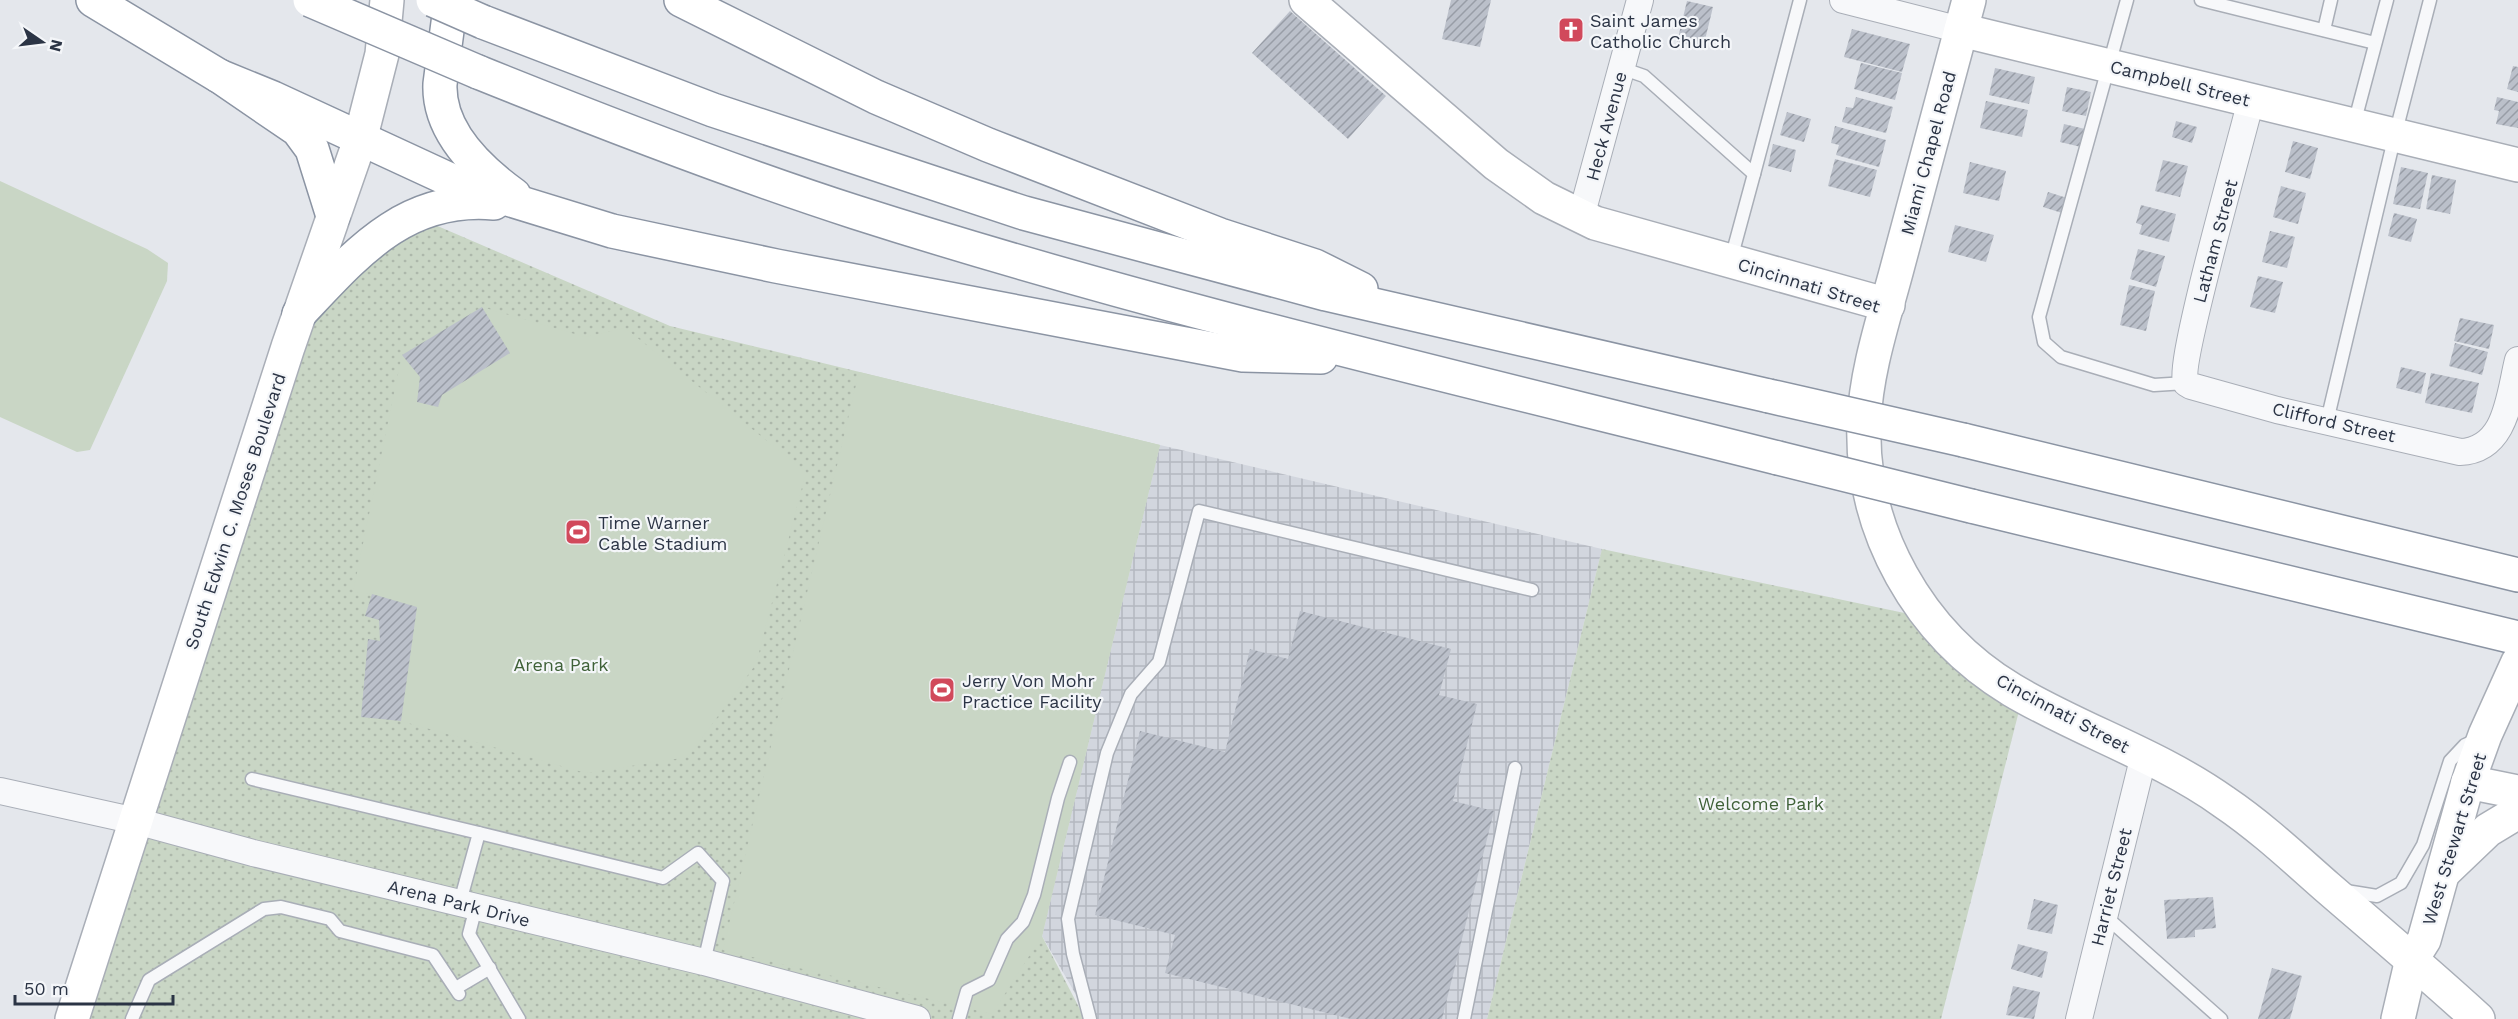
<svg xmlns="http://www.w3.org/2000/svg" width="2518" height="1019" font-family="'Work Sans',sans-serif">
<defs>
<pattern id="industrial-grid" width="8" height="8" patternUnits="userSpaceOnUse" patternTransform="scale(1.5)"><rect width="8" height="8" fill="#d2d6de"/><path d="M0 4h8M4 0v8" fill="none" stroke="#b4b8c0"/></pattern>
<pattern id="park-dots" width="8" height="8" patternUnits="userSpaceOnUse" patternTransform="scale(1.5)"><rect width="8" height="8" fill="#c9d6c5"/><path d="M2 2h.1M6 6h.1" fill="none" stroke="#adb8ab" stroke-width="1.8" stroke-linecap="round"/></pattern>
<pattern id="building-hatch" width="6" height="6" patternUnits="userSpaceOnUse" patternTransform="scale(1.5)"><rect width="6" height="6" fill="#bbc0ca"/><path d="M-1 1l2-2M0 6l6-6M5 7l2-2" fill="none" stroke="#989da6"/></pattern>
</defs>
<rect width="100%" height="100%" fill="#e4e7ec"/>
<!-- industrial -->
<polygon fill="url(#industrial-grid)" points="1160,445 1602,549 1487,1019 1090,1019 1042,936"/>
<!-- park -->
<g fill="url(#park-dots)">
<polygon points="412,215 670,326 1160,445 1042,936 1085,1019 72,1019 288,347"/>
<polygon points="1602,549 1928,618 2023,695 1941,1019 1487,1019"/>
</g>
<!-- garden -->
<g fill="#c9d6c5">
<polygon points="0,181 147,249 168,263 167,281 90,450 77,452 0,417"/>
<polygon points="482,307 585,337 625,328 806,472 756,664 688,757 586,773 401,721 361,717 368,639 379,640 379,620 365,616 372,594 353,592 402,355"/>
<polygon points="859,372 1160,445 1042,936 992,1014 723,950"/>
</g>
<!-- building -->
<g fill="url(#building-hatch)">
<polygon points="1451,0 1491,0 1480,47 1442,39"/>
<polygon points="1687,1 1713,7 1703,48 1677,42"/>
<polygon points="1290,11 1386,96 1348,139 1252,53"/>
<polygon points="1852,29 1910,44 1902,72 1844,57"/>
<polygon points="1861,63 1902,73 1895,100 1854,89"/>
<polygon points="2513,66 2518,67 2518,92 2507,89"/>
<polygon points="1995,68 2035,77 2029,104 1989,95"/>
<polygon points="2067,87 2091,92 2086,116 2062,111"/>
<polygon points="1856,97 1893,107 1886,133 1842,122 1846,107 1853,108"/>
<polygon points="2497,97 2518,102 2518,128 2496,124 2499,111 2494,110"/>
<polygon points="1986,101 2028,110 2022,137 1980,128"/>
<polygon points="1787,112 1811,119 1804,142 1780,135"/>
<polygon points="2176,121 2197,127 2192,143 2172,137"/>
<polygon points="2064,124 2085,129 2081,147 2060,142"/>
<polygon points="1835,126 1886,140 1879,167 1836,155 1839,145 1831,143"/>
<polygon points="2293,141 2318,148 2310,179 2285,172"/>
<polygon points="1773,144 1796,150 1791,172 1768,166"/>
<polygon points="1835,159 1877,170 1870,197 1828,186"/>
<polygon points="2163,160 2188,166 2180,197 2155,191"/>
<polygon points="1970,162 2006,171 1999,201 1963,193"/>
<polygon points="2401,167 2428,173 2420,209 2393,204"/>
<polygon points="2432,175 2456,180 2450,214 2426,209"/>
<polygon points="2281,186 2306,193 2298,224 2273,217"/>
<polygon points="2048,192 2067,198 2062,213 2043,207"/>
<polygon points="2141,205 2176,214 2169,242 2139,234 2142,225 2136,223"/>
<polygon points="2394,213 2417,219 2411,242 2388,236"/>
<polygon points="1955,225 1994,235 1986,262 1948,252"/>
<polygon points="2270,231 2295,237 2287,268 2262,262"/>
<polygon points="2138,249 2165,256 2156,287 2130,279"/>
<polygon points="2258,276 2283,282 2275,313 2250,307"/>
<polygon points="2129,285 2155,291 2146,331 2120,325"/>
<polygon points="482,307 510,353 442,395 438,407 417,402 420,377 402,355"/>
<polygon points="2460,318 2494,325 2489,349 2454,341"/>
<polygon points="2455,343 2488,352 2482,375 2449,366"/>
<polygon points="2401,367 2426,373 2421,394 2396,388"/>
<polygon points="2431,373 2479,383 2472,413 2425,403"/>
<polygon points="372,594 417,607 401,721 361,717 368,639 380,641 379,620 365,616"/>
<polygon points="1300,611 1451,649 1439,695 1477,704 1453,801 1494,811 1442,1019 1351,1019 1165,973 1175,935 1095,915 1140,731 1225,752 1250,649 1288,659"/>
<polygon points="2213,897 2216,928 2195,930 2195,937 2167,939 2164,900"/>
<polygon points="2034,899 2058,905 2052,934 2027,929"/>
<polygon points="2018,944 2048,952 2042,978 2011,969"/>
<polygon points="2272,968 2302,976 2290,1019 2258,1019"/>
<polygon points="2013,986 2040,992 2034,1019 2006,1015"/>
</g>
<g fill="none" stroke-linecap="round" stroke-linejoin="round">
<!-- lane casing -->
<g stroke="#a9aeb7" stroke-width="15">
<g id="lane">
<polyline points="2127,0 2039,317 2044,342 2061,357 2154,385 2186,383"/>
<polyline points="2201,0 2375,43"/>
<polyline points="2324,30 2331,0"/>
<polyline points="1621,68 1644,76 1754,174 1731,259"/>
<polyline points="2354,124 2387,0"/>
<polyline points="1754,174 1800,0"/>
<polyline points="2327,421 2395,135 2430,0"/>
<polyline points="252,779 479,833 460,902"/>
<polyline points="479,833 663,878 698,853 723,881 704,962"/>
<polyline points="2346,891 2377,896 2401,883 2423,845 2450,761 2465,745 2476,740"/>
<polyline points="476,907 469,934 519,1019"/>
<polyline points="2105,916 2221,1019"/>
<polyline points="456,988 490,968"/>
<polyline points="132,1019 149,980 264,909 281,907 330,919 340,931 433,955 459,994"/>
<polyline points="959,1019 967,991 989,980 1007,939 1023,922 1034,895 1058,798 1070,762"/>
<polyline points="1090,1019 1073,954 1068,919 1107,753 1131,694 1159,662 1199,511 1532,590"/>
<polyline points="1464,1019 1515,768"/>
</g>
</g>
<!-- street casing -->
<g stroke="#a9aeb7" stroke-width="28">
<g id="street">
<polyline points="1843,0 1961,30"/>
<path d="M2251,100C2242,138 2177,364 2186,383L2191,386L2277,410L2460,452C2507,450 2509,396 2518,360"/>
<polyline points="1581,217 1640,0"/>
<polyline points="0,791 136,821 253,853 704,962 917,1019"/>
<polyline points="2079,1019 2144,755"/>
</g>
</g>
<!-- secondary casing -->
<g stroke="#a9aeb7" stroke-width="36">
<g id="secondary">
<polyline points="1306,0 1496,164 1544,198 1595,223 1888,305"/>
<path d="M1969,0C1945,88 1922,177 1898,265C1885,315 1866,369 1864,422C1860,530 1919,634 2012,690C2081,731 2158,755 2224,802C2261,827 2294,858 2327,887C2378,931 2429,974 2478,1019"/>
<polyline points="1961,30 2518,165"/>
<polyline points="2468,782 2518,792"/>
<polyline points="2444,872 2488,830 2518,812"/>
<polyline points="72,1019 288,347 360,140 382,54 387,0"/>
<polyline points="2398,1019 2412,959 2424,940 2468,782 2485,735 2518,662"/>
</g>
</g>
<!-- highway casing -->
<g stroke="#8b94a3" stroke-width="36">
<g id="highway">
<polyline points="93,0 219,76 298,130 312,149 333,216"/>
<path d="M451,0L440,84C438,131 478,169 514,195"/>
<polyline points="681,0 876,97 988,145 1220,235 1315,266 1361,289"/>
<polyline points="483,22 713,110 1024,213 1326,294 1769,396"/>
<path d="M478,72C602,122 728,171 855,212C1158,309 1469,380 1778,458"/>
<polyline points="219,76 273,98 459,184 612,231 776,266 1243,355 1321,357"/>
<path d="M299,314C355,255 404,195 494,203"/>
<polyline points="1963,440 2518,575"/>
<polyline points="1971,506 2518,638"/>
</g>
</g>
<!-- lane -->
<use href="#lane" stroke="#f7f8fa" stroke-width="12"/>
<!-- street -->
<use href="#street" stroke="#f7f8fa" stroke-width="26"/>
<!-- secondary -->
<use href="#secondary" stroke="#fff" stroke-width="33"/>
<!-- highway -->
<use href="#highway" stroke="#fff" stroke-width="33"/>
<!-- highway-bridge casing -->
<g stroke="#8b94a3" stroke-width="36" stroke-linecap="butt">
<g id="highway-bridge">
<polyline points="310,0 478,72"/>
<polyline points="433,0 483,22"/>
<polyline points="1769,396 1963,440"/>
<polyline points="1778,458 1971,506"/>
</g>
</g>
<!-- highway-bridge -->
<use href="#highway-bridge" stroke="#fff" stroke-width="33"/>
</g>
<!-- icons -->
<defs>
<g id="church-square" transform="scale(1.35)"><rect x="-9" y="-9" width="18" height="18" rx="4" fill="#d1495b" stroke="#f4f6f9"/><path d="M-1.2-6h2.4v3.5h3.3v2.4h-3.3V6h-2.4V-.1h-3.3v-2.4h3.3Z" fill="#fff"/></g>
<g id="stadium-square" transform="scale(1.35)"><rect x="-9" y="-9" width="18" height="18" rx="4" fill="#d1495b" stroke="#f4f6f9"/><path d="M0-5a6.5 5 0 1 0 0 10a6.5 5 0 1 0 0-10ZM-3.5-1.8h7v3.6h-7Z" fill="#fff"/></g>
</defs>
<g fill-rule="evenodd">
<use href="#church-square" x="1571" y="30"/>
<use href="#stadium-square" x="578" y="532"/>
<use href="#stadium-square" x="942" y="690"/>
</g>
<g text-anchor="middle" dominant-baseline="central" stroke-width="4.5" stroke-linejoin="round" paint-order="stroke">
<!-- poi labels -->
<g font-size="18" fill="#2b3445" stroke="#f4f6f9" text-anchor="start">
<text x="1590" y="20">Saint James<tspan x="1590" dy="21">Catholic Church</tspan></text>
<text x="598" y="522">Time Warner<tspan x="598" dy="21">Cable Stadium</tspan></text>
<text x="962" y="680">Jerry Von Mohr<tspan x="962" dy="21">Practice Facility</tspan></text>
</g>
<!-- street labels -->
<g font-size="18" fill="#2b3445" stroke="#f4f6f9">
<text transform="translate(2180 83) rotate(14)">Campbell Street</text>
<text transform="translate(1606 126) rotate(-75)">Heck Avenue</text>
<text transform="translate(1928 153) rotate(-75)">Miami Chapel Road</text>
<text transform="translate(2215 241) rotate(-75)">Latham Street</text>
<text transform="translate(1809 285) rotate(17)">Cincinnati Street</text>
<text transform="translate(2334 422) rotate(13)">Clifford Street</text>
<text transform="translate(235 511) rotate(-72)">South Edwin C. Moses Boulevard</text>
<text transform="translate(2063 713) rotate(28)">Cincinnati Street</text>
<text transform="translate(2454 839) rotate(-73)">West Stewart Street</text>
<text transform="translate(2111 887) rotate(-76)">Harriet Street</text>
<text transform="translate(459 903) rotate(14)">Arena Park Drive</text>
</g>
<!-- park labels -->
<g font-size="18" fill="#3f6138" stroke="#f4f6f9">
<text x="561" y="664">Arena Park</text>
<text x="1761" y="803">Welcome Park</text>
</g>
</g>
<!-- north arrow -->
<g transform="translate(42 42) rotate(104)" stroke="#f4f6f9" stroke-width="4.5" paint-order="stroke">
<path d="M0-4.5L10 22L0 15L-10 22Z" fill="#2b3445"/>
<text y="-9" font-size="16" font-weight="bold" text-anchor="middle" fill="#2b3445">N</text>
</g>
<!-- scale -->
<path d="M15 995v9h158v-9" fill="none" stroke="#2b3445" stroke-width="3"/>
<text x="24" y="995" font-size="18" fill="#2b3445" stroke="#f4f6f9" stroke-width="4.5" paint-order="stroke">50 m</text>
</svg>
